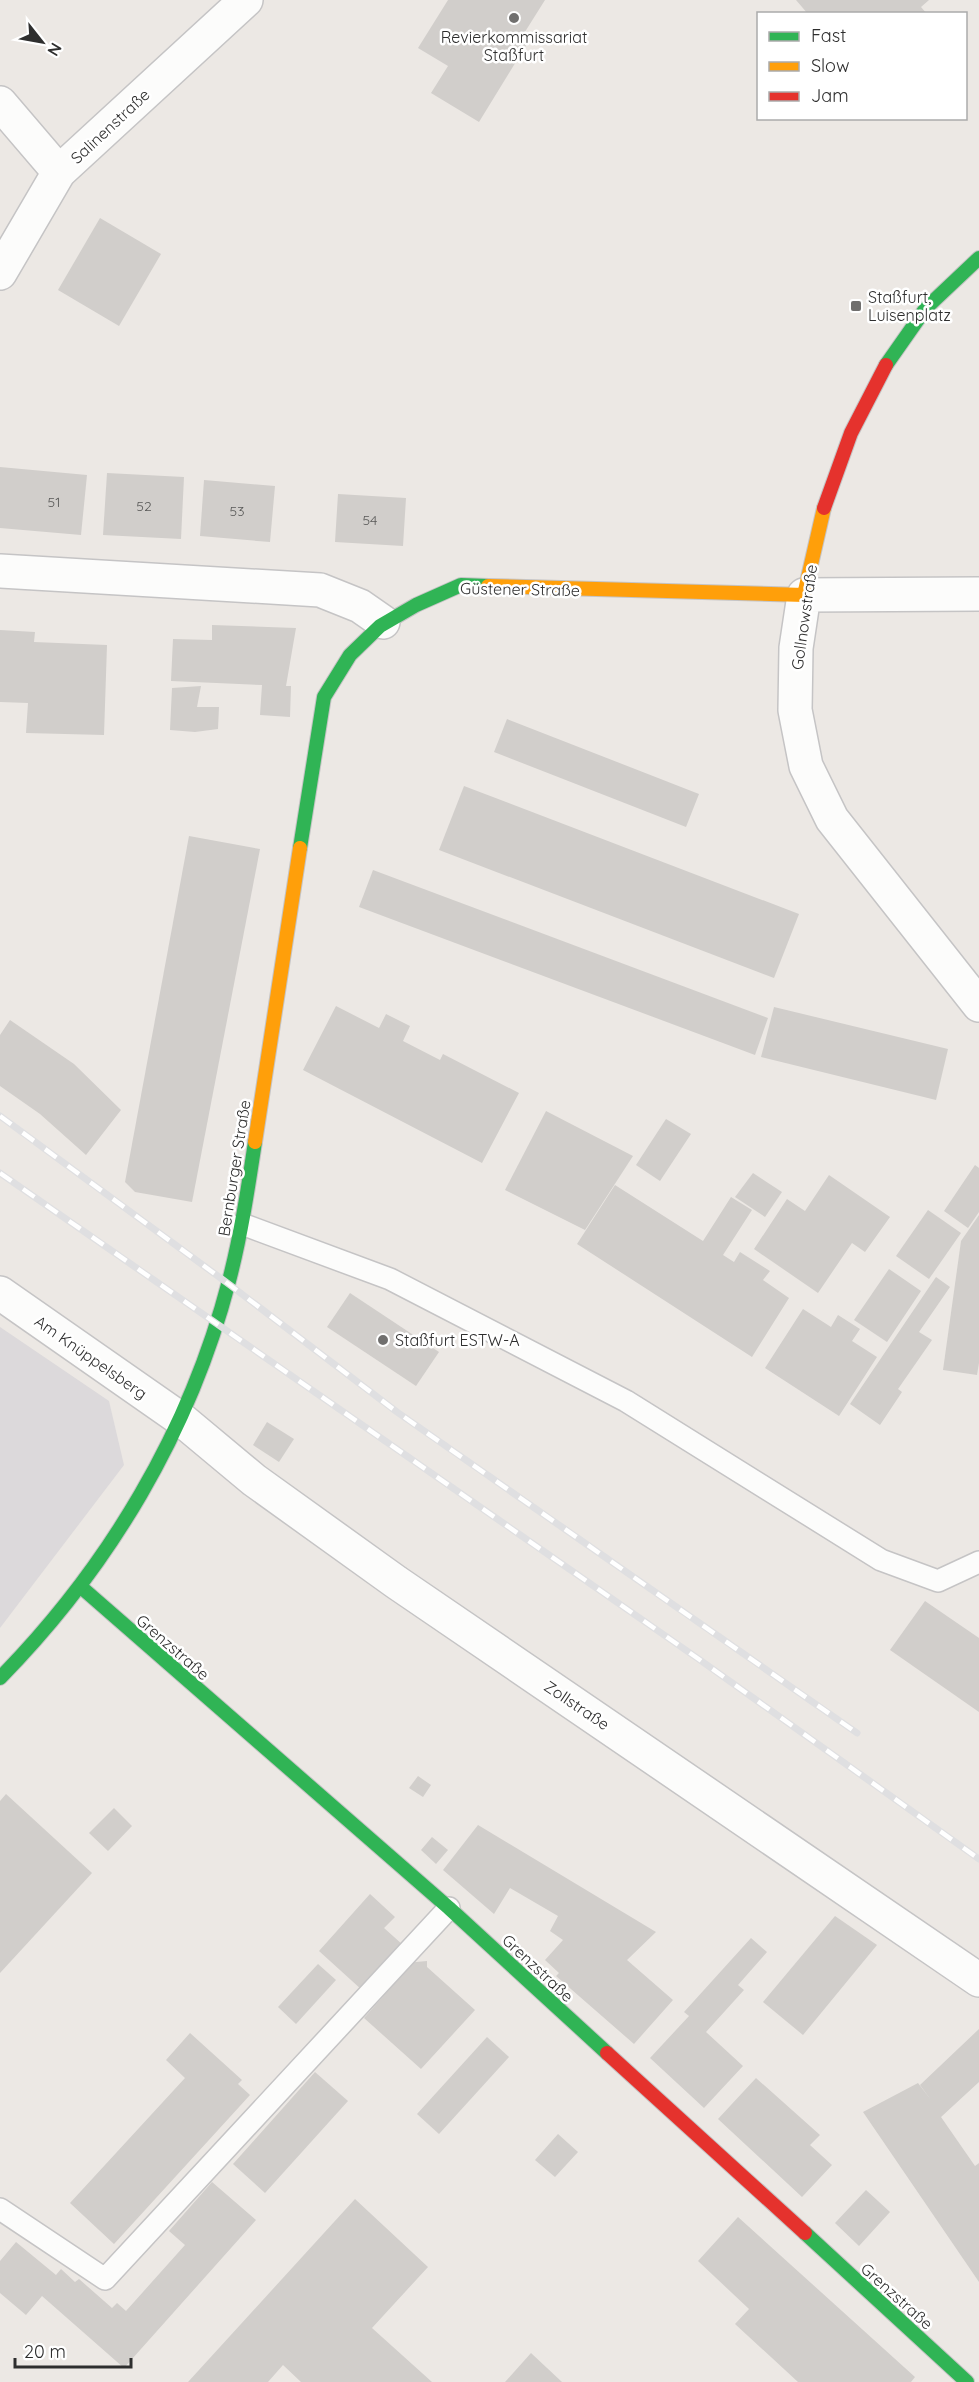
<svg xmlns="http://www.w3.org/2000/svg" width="979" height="2382" font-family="Quicksand,sans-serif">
<rect width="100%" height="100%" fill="#ece8e4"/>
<!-- industrial -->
<polygon fill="#dcd9db" points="0,1327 109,1401 124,1465 0,1628"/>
<!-- building -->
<g fill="#d1cecb">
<polygon points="448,0 545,0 523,35 530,39 479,122 431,93 448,66 418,48"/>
<polygon points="796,0 929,0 921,7 927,14 808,14"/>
<polygon points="100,218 161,254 119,326 58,290"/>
<polygon points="0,467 87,475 81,535 0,528"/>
<polygon points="107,473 184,477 181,539 103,535"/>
<polygon points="204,480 275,486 270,542 200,536"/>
<polygon points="338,494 406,498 403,546 335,542"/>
<polygon points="212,625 296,628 286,686 291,686 290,717 260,715 262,685 171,681 173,639 212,640"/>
<polygon points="0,630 35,632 34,642 107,645 104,735 26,733 28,703 0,702"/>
<polygon points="201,686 197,707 219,707 218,729 195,732 170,730 172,688"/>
<polygon points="507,719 699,794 686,827 494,752"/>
<polygon points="464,786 799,914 774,978 439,850"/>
<polygon points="189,836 260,849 192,1202 135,1192 125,1182"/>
<polygon points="373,870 768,1018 755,1055 359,907"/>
<polygon points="336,1006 379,1028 386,1014 410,1026 403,1041 440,1060 443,1054 519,1093 482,1163 303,1070"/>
<polygon points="774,1007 948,1049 936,1100 761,1057"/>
<polygon points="10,1020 74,1064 121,1110 86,1155 40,1114 0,1086 0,1035"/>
<polygon points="546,1111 633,1156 585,1230 505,1190"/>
<polygon points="666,1119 691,1134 660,1181 636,1165"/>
<polygon points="975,1165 979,1168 979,1212 968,1228 944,1211"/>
<polygon points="753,1173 782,1192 765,1217 735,1197"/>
<polygon points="829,1175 890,1217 865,1252 852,1243 818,1293 754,1249 787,1199 805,1211"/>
<polygon points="615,1185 703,1241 731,1197 752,1210 723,1255 734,1262 740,1252 770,1271 763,1280 789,1298 752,1357 577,1244"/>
<polygon points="928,1210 961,1233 929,1279 896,1256"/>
<polygon points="979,1215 979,1363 977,1375 943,1370 961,1241"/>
<polygon points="889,1269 921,1291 887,1342 854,1320"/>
<polygon points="936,1277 950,1287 919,1332 932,1340 898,1389 902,1392 880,1425 850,1404"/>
<polygon points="350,1293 439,1352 416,1386 327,1327"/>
<polygon points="803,1309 831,1327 838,1315 860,1329 852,1341 877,1357 839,1416 765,1368"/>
<polygon points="267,1422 294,1439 279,1462 253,1445"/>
<polygon points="925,1601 979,1638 979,1712 890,1650"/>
<polygon points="418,1776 431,1785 423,1797 409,1788"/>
<polygon points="6,1794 92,1873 0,1973 0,1801"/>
<polygon points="114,1808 132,1826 108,1851 89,1833"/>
<polygon points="478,1825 656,1932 627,1960 673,2000 634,2044 556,1976 559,1973 545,1960 563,1940 550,1931 558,1916 510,1888 494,1914 443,1870"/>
<polygon points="432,1837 448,1850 436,1864 421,1850"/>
<polygon points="370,1894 395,1917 384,1928 403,1945 362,1990 319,1951"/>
<polygon points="835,1916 877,1945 803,2035 763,2002"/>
<polygon points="751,1938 767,1952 738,1985 744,1990 706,2032 743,2066 704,2108 650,2058 689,2016 684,2012"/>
<polygon points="427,1961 427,1967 475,2010 421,2069 364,2018 404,1973 405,1963"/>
<polygon points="318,1964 336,1980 296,2024 278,2007"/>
<polygon points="979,2029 979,2082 941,2117 975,2166 979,2163 979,2282 863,2112 918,2083 931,2100 920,2085"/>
<polygon points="190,2033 242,2080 238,2084 250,2095 114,2244 70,2203 185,2078 166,2060"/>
<polygon points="487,2037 509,2057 439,2134 417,2114"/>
<polygon points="315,2072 348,2101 265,2193 233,2164"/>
<polygon points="756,2078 820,2135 810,2145 832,2165 802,2197 718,2119"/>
<polygon points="558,2134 578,2152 555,2177 535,2160"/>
<polygon points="212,2182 256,2220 124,2368 42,2296 26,2315 0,2293 0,2261 16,2242 56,2275 61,2269 75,2282 79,2279 112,2308 117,2303 126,2311 185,2245 169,2231"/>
<polygon points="866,2190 890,2212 859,2246 835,2223"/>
<polygon points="355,2199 428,2267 372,2328 432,2382 301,2382 283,2365 268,2382 188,2382"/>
<polygon points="738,2217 915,2377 911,2382 798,2382 735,2324 749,2309 698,2261"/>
<polygon points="531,2353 562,2382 505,2382"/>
</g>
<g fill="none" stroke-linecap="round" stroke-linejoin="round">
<!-- lane casing -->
<g stroke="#c5c4c5" stroke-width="24">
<g id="lane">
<polyline points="242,1224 390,1279 626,1401 881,1560 938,1581 979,1562"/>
<polyline points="0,2209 105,2279 449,1908"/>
</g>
</g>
<!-- street casing -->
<g stroke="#c5c4c5" stroke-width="36">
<g id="street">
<polyline points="0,103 59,172"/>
<polyline points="0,273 59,172 246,0"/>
<polyline points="0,571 320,590 360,606 383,622"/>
<polyline points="979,594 804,595 796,648 795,710 806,766 832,819 979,1005"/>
<polyline points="0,1293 182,1420 254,1480 396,1582 979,1980"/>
</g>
</g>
<!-- fast casing -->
<g stroke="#c5c4c5" stroke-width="16">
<g id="fast">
<polyline points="886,365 926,308 979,258"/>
<polyline points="300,848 324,697 350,655 380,626 416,605 461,585 488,586"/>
<polyline points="81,1587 449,1908 607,2053"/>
<path d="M0,1678C109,1567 190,1431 229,1281C241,1235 248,1188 255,1142"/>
<polyline points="805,2233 967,2382"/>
</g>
</g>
<!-- slow casing -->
<g stroke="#c5c4c5" stroke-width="16">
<g id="slow">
<polyline points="488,586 804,595 824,508"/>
<polyline points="255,1142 300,848"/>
</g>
</g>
<!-- jam casing -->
<g stroke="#c5c4c5" stroke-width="16">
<g id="jam">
<polyline points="824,508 851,433 886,365"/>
<polyline points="607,2053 805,2233"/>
</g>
</g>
<!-- lane -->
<use href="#lane" stroke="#fcfcfb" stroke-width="21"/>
<!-- street -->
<use href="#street" stroke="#fcfcfb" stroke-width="33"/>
<!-- fast -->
<use href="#fast" stroke="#30b455" stroke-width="14"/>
<!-- slow -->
<use href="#slow" stroke="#ff9f0a" stroke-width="14"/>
<!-- jam -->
<use href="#jam" stroke="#e5322d" stroke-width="14"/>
<!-- rail casing -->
<g stroke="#dfdfe1" stroke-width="7">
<g id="rail">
<polyline points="0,1116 230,1285 397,1412 857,1733"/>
<polyline points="0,1173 700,1660 979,1859"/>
</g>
</g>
<!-- rail -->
<use href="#rail" stroke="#fff" stroke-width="4.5" stroke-dasharray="14" stroke-linecap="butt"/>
</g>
<!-- markers -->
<g fill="#706f6e" stroke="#fff" stroke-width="2">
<circle cx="514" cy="18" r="6"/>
<rect x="850" y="300" width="12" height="12" rx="3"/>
<circle cx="383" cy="1340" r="6"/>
</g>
<g text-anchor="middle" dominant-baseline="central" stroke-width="5" stroke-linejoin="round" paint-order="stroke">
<!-- number labels -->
<g font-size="14" fill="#585857">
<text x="54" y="502">51</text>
<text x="144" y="506">52</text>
<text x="237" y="511">53</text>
<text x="370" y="520">54</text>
</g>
<!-- poi labels -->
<g font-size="16" fill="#2e2e2e" stroke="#fff" text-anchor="start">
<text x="514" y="37" text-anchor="middle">Revierkommissariat<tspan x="514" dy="18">Staßfurt</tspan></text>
<text x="868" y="297">Staßfurt,<tspan x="868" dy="18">Luisenplatz</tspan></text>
<text x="395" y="1340">Staßfurt ESTW-A</text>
</g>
<!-- street labels -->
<g font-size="16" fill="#2e2e2e" stroke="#fff">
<text transform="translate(110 126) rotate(-43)">Salinenstraße</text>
<text transform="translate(520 589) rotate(1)">Güstener Straße</text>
<text transform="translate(804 617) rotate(-82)">Gollnowstraße</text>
<text transform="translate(234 1168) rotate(-81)">Bernburger Straße</text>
<text transform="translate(91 1357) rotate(35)">Am Knüppelsberg</text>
<text transform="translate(173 1647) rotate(41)">Grenzstraße</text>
<text transform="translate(577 1705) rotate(34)">Zollstraße</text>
<text transform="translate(538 1968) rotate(43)">Grenzstraße</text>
<text transform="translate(897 2296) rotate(42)">Grenzstraße</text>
</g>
</g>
<!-- legend -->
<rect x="757" y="12" width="210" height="108" fill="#ffffff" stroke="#ababab" stroke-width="1.5"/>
<rect x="769" y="32" width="30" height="9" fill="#30b455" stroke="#ababab" stroke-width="1.5"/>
<text x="811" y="42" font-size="18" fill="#2e2e2e">Fast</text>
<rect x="769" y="62" width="30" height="9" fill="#ff9f0a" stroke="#ababab" stroke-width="1.5"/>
<text x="811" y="72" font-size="18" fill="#2e2e2e">Slow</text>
<rect x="769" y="92" width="30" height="9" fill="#e5322d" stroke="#ababab" stroke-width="1.5"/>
<text x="811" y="102" font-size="18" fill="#2e2e2e">Jam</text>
<!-- north arrow -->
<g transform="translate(42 42) rotate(121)" stroke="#ffffff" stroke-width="4.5" paint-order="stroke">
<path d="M0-4.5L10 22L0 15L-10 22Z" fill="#2e2e2e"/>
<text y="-9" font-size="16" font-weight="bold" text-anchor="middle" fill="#2e2e2e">N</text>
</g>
<!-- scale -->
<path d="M15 2358v9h116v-9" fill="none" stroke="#2e2e2e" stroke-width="3"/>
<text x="24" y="2358" font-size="18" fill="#2e2e2e" stroke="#ffffff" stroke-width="4.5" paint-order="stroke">20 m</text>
</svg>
